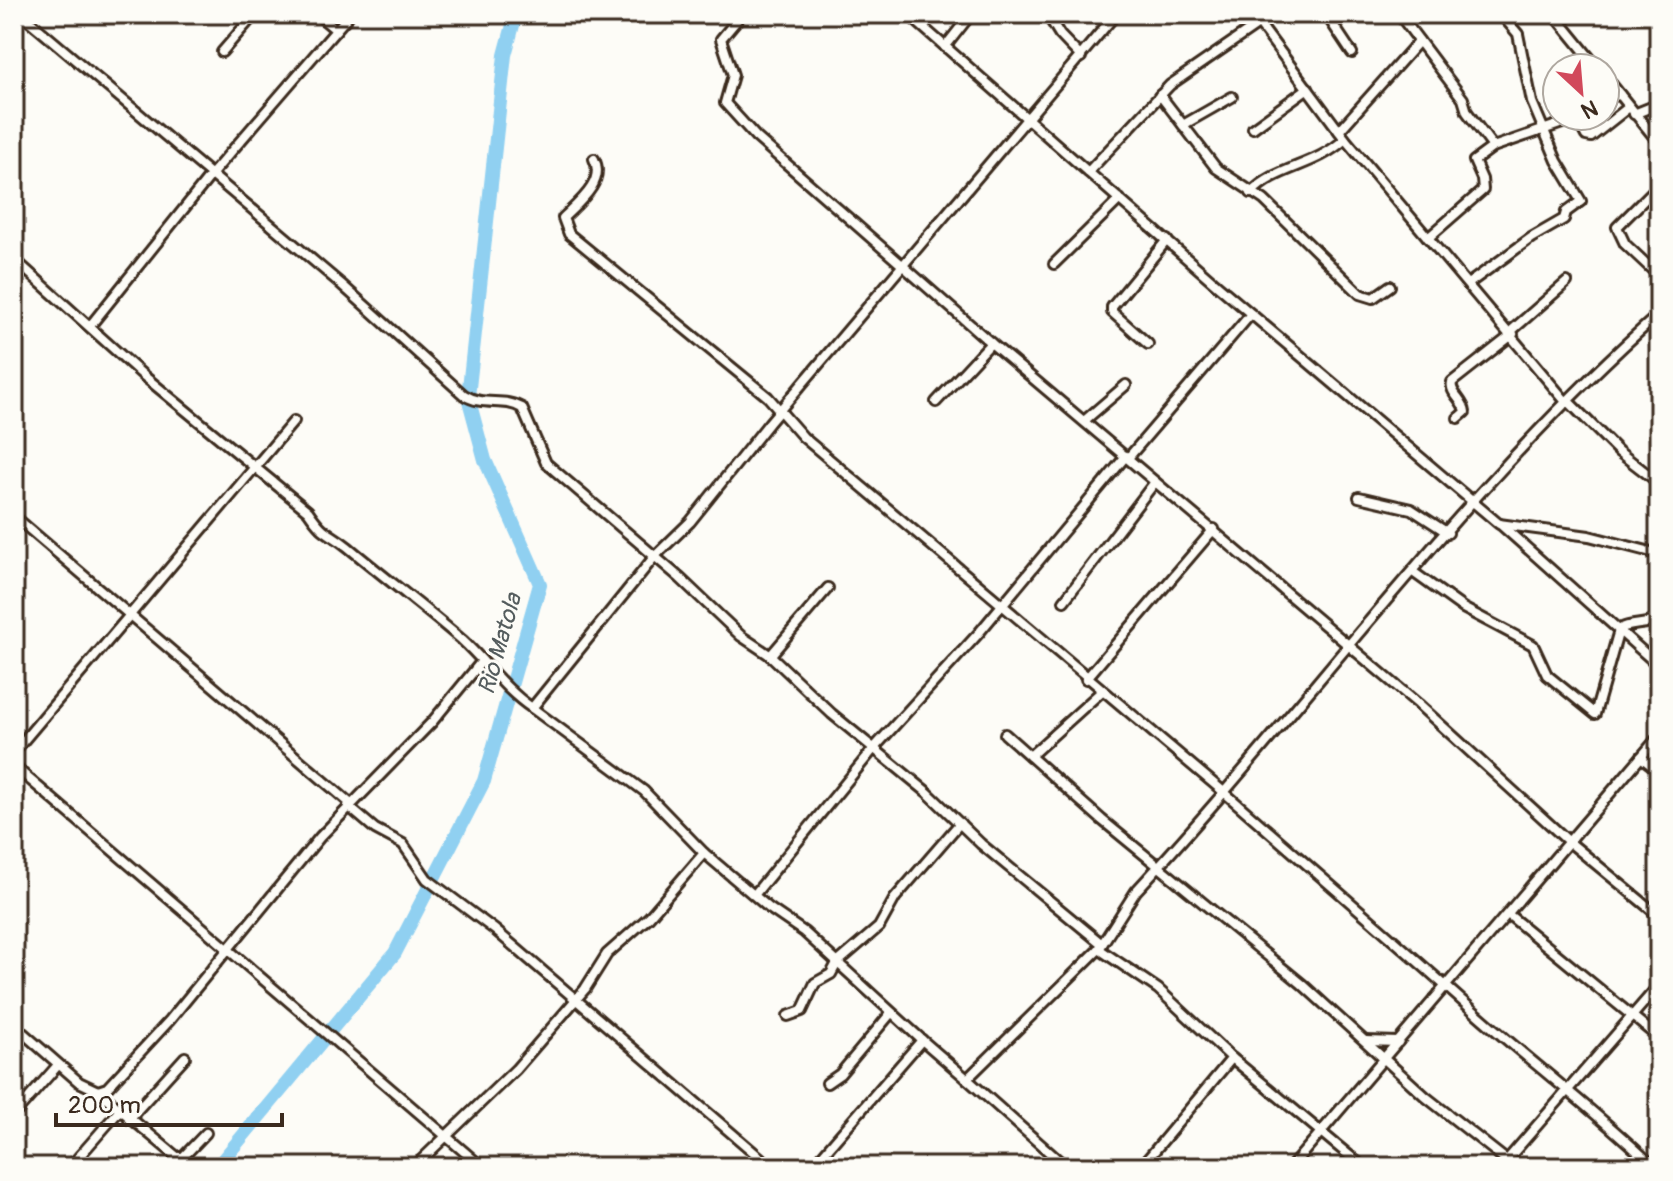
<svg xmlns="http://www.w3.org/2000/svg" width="1673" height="1181" font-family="Pangolin,sans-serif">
<rect width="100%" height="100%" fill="#fdfcf7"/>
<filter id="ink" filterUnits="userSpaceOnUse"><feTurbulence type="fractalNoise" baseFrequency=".0125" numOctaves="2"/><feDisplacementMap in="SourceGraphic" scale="16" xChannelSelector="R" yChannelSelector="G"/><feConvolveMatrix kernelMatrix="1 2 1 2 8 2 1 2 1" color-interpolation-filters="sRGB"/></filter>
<g filter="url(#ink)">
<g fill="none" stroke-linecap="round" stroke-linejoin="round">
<!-- river -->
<polyline stroke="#90d0f1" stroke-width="14" points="217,1167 395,953 484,781 540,584 485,460 468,397 505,55 516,14"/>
<!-- street casing -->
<g stroke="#3b2a1e" stroke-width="14">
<g id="street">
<path d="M21,14L341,284L464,395C483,407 504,397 522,408L546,463L680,578L741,636L771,656L832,714L927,792L981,844L1102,944"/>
<polyline points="317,14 336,30"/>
<polyline points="742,14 721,39 733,75 725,103 756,137 991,343 1418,704 1568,841 1659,916"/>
<polyline points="908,14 1217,285 1499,524 1589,536 1659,554"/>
<polyline points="1047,14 1060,35 1081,57"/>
<polyline points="1252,14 1345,139 1567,403"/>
<polyline points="1326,14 1352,53"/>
<polyline points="1399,14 1463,99 1467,112 1493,147 1474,161 1482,179 1483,190 1428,238"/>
<polyline points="1554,14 1598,68"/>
<polyline points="945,47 971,14"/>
<polyline points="222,52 255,14"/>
<polyline points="1605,76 1659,143"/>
<polyline points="1160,95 1216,168 1264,200 1360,294 1373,298 1390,286"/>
<polyline points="1605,97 1620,95"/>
<polyline points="1634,114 1659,104"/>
<polyline points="1577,119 1586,136 1591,137 1629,107"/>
<polyline points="1183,125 1232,97"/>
<polyline points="1253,128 1308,88"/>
<polyline points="1339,131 1419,41"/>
<polyline points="1493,147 1583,116"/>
<path d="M594,159C606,182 578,203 563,218L569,234L768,397L803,437L1225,793C1309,867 1395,940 1478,1015C1536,1066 1598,1113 1654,1167"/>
<polyline points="1088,172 1170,85 1273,14"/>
<polyline points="1659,185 1617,227 1625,244 1659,276"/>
<path d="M1251,193C1277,166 1315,167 1345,139"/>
<path d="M14,259L144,376L308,511C325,536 327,530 348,547C385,578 425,608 462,640C487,663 504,689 532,708"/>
<polyline points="1054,264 1120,199"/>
<polyline points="1468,284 1531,238 1564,219 1566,212 1581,201 1557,161 1532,102 1518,34 1501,14"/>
<polyline points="90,326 211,175 350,14"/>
<polyline points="1510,332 1567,282"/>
<polyline points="1148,344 1112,312 1112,307 1167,240"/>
<polyline points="1568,401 1619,452 1659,483"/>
<polyline points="936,402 991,343"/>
<path d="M1458,418L1465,412C1464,400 1449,393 1452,382L1513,334"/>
<polyline points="1084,421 1126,385"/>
<polyline points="1128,458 1251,314"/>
<polyline points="1359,497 1411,509 1448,533"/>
<polyline points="14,516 351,804"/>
<polyline points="1500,524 1659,666"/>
<path d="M1413,572L1463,608L1533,645L1547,675L1595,714L1619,630C1627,623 1646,626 1659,619"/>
<polyline points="1064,601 1155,482"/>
<polyline points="770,656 828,588"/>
<polyline points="1086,679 1214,529"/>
<polyline points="1005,734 1102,820 1302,984 1426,1097 1515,1167"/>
<polyline points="14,752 294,421"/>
<polyline points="1030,756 1102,691"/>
<polyline points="1641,757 1659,771"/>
<polyline points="14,766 482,1167"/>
<polyline points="348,806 375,829 403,844 427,879 495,930 771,1167"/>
<polyline points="755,894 875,747 978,634 1126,456"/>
<polyline points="1509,915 1659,1038"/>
<polyline points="1099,949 1158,989 1232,1058 1363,1167"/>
<polyline points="788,1016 802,1011 815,983 831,974 837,963 879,927 895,898 960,823"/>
<polyline points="14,1025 79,1082 98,1091 107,1088 169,1021 320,837 432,722 482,661"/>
<path d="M922,1040L967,1079L1099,949L1136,891C1312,701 1464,486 1659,314"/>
<polyline points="1366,1041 1398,1042"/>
<polyline points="967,1079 1066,1167"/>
<polyline points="827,1083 840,1074 891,1013"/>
<polyline points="98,1091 177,1157 183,1157 206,1133"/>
<polyline points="14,1115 58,1065"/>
<polyline points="129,1119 185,1057"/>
<polyline points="70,1167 119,1111"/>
<polyline points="414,1167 516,1069 585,989 607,954 649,917 704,853"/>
<polyline points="812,1167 922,1040 804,932 769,908 704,853 644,791 532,708 655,556 690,522 769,423 1116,14"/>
<polyline points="1141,1167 1232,1058"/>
<polyline points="1291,1167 1659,736"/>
<polyline points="1501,1167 1659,985"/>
</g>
</g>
<!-- street -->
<use href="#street" stroke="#fdfcf7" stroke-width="8"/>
</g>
</g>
<g text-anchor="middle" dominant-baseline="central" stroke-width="6" stroke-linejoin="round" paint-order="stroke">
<!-- water labels -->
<g font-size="24" font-style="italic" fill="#545c5d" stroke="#fdfcf7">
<text transform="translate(500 644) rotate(-74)">Rio Matola</text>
</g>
</g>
<!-- margin -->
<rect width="1673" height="1181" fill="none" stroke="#fdfcf7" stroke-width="48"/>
<rect x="24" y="24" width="1625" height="1133" fill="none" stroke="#3b2a1e" stroke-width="3" filter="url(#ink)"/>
<!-- north arrow -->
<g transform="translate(1581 92) rotate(154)"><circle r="38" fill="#fdfcf7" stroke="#afa8a0" stroke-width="2"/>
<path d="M0-6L14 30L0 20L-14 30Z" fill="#d1495b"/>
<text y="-12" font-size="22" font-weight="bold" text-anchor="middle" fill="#3b2a1e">N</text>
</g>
<!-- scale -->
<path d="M56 1113v12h226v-12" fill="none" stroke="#3b2a1e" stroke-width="4"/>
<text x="68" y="1113" font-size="24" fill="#3b2a1e" stroke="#fdfcf7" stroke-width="6" paint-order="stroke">200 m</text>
</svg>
